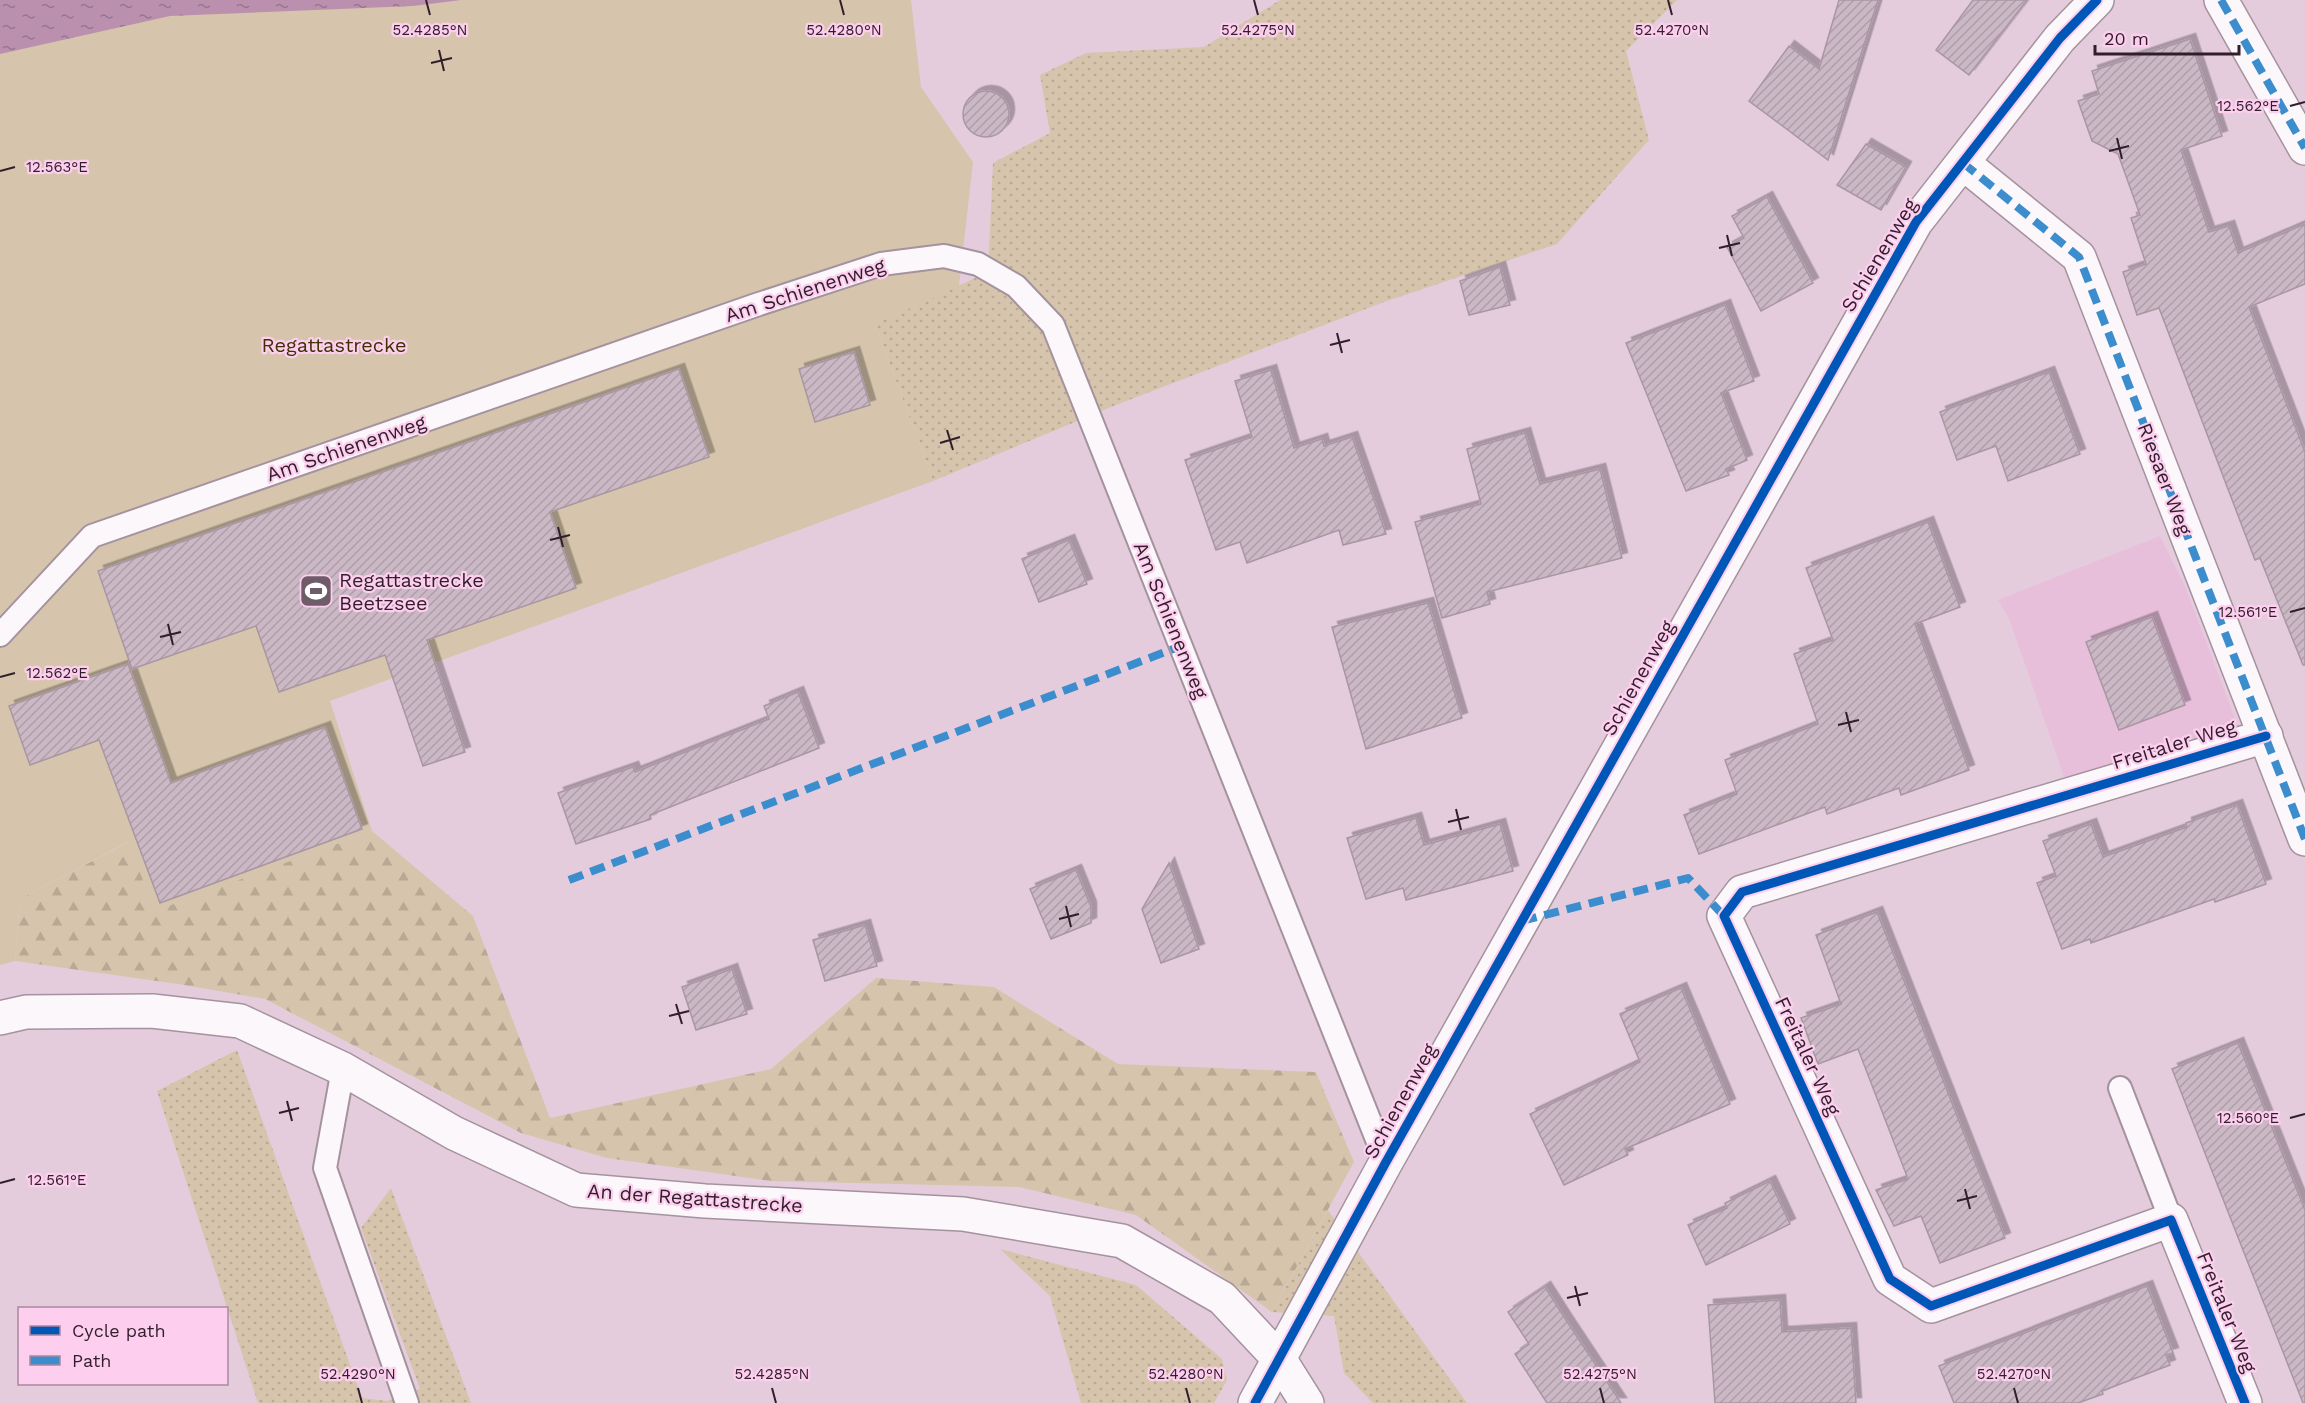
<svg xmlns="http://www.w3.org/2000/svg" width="2305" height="1403" font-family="'Work Sans',sans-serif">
<defs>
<pattern id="grass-dots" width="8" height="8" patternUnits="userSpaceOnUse" patternTransform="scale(1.5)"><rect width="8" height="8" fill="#d6c5ac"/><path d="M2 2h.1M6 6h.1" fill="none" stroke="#b8a994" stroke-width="1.8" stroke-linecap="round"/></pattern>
<pattern id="forest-firs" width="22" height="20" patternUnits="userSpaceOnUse" patternTransform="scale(1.5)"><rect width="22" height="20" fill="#d6c5ac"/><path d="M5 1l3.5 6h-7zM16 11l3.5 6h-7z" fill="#b8a994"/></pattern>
<pattern id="water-ripples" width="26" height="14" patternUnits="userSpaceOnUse" patternTransform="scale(1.5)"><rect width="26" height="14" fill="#ba90ae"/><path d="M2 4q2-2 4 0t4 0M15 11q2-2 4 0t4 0" fill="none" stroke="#98758e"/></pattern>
<pattern id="building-hatch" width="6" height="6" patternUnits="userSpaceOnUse" patternTransform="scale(1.5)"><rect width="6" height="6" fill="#cbb8c5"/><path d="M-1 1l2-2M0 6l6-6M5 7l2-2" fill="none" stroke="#af9ea9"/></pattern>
<filter id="shadow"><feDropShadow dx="5.5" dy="-5.5" stdDeviation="0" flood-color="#0004"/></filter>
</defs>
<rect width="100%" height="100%" fill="#e4ccdd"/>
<!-- built -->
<polygon fill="#e7bfdb" points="2160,536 2184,584 2244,742 2070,794 2010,621 1998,600"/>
<!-- grass -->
<g fill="url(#grass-dots)">
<polygon points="1280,0 1677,0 1626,51 1649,140 1557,244 1384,302 1116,405 933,481 875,324 988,272 993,163 1050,133 1040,75 1086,53 1204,47"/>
<polygon points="237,1050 362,1398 387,1401 420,1389 361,1228 391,1188 471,1403 258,1403 157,1091"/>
<polygon points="1328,1210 1467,1403 1373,1403 1344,1373 1334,1316 1272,1312"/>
<polygon points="1000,1249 1136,1285 1222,1359 1227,1380 1214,1403 1081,1403 1050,1296"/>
</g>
<!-- forest -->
<polygon fill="url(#forest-firs)" points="372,831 473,916 550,1118 771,1069 876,978 994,987 1118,1064 1316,1072 1354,1162 1272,1312 1136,1215 1019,1187 771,1181 607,1158 521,1133 265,999 178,984 15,961 20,899 129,842 155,910"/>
<!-- green -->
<polygon fill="#d6c5ac" points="0,0 911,0 921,87 973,162 959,286 875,324 933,481 330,701 372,831 155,911 128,842 20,899 15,961 0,965"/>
<!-- water -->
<polygon fill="url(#water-ripples)" points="0,0 461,0 413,6 170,16 0,54"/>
<!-- building -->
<g fill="url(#building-hatch)" stroke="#a996a3" stroke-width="1.5" filter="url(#shadow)">
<polygon points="1839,0 1878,0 1828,160 1749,101 1789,46 1819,69"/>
<polygon points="1973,0 2027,0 1969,75 1936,50"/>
<polygon points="2190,39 2222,136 2181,150 2209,232 2229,226 2238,253 2305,224 2305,284 2249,307 2305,452 2305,665 2303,665 2260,558 2255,560 2159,308 2137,315 2123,272 2146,264 2131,218 2140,215 2118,154 2092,141 2078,101 2099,94 2092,71"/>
<circle cx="986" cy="114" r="23"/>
<polygon points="1866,144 1906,167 1881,210 1837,185"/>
<polygon points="1767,197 1813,283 1761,311 1727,247 1744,238 1732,216"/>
<polygon points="1500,267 1510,305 1469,315 1460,281"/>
<polygon points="1725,305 1754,381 1721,393 1747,460 1726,469 1729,475 1686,491 1626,343"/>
<polygon points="854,352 870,405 815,422 799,369"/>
<polygon points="679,369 709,457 550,512 576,588 427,640 465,752 423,766 385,655 279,692 256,626 132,669 98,571"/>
<polygon points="1271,370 1294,448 1322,439 1324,446 1352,437 1386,534 1343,545 1339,530 1247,563 1240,542 1216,550 1185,460 1252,437 1235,381"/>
<polygon points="2049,372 2080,454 2008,481 1996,446 1957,460 1940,412"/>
<polygon points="1525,433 1540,484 1600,469 1622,558 1487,592 1490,604 1442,618 1415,522 1481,504 1467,449"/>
<polygon points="1928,522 1960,607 1915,624 1969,770 1901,795 1899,788 1827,814 1825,807 1699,854 1684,815 1737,794 1725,760 1818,724 1794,654 1833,640 1806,568"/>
<polygon points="1069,540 1087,584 1039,602 1022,559"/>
<polygon points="1428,603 1462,718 1366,749 1332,627"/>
<polygon points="2152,617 2185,705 2119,730 2086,642"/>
<polygon points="128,664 171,783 325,727 362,829 160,903 99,740 30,765 9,706"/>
<polygon points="798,692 819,748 650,815 651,819 576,844 558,793 633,767 635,772 769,719 764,706"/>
<polygon points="2237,805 2266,884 2215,902 2214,899 2091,943 2090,939 2062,949 2037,883 2056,876 2043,841 2091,824 2103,857 2187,827 2186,823"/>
<polygon points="1416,818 1424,845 1500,824 1513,871 1406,900 1403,888 1366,899 1347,838"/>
<polygon points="1169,863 1199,949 1161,963 1142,909"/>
<polygon points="1076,870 1091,907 1091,923 1051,939 1030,889"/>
<polygon points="1877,912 2005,1238 1940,1263 1921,1216 1894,1226 1876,1190 1908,1179 1858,1049 1818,1064 1801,1018 1841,1004 1816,935"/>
<polygon points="865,925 877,966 825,981 813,940"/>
<polygon points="732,969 747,1014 696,1030 682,987"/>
<polygon points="1681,988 1730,1104 1625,1149 1628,1155 1564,1185 1530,1114 1640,1062 1620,1014"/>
<polygon points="2238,1043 2305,1210 2305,1403 2303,1403 2172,1069"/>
<polygon points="1770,1181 1790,1224 1706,1265 1688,1225 1727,1208 1725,1203"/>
<polygon points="2147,1286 2173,1353 2166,1355 2170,1365 2102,1391 2103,1394 2078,1403 1954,1403 1939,1366"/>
<polygon points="1545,1287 1566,1320 1621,1403 1547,1403 1515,1354 1529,1344 1508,1312"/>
<polygon points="1780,1300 1782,1332 1851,1328 1856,1403 1715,1403 1708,1305"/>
</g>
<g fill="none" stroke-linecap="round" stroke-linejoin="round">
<!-- service casing -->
<g stroke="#a4929f" stroke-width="26">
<g id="service">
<polyline points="0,635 92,536 756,305 881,264 944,256 978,264 1016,286 1053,325 1386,1162"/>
<polyline points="343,1069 325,1168 407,1403"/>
<polyline points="2120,1088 2171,1220"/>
</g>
</g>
<!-- minor casing -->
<g stroke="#a4929f" stroke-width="36">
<g id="minor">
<polyline points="2221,0 2305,148"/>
<polyline points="1963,163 2079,257 2305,839"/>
<polyline points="0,1018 26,1012 152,1011 240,1021 343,1069 454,1133 576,1190 705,1201 963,1214 1122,1241 1222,1298 1280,1360 1307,1403"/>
<polyline points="1255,1403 1386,1162 1916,222 2060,38 2097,0"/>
<polyline points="2245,1403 2171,1220 1931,1306 1890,1279 1724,916 1742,892 2266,736"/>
</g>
</g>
<!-- service -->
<use href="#service" stroke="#fbf7fa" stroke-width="22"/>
<!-- minor -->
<use href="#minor" stroke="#fbf7fa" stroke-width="33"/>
<!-- quiet -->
<g stroke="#3c8dcd" stroke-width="8" stroke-dasharray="15 8" stroke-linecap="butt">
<polyline points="2221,0 2305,148"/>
<polyline points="1963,163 2079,257 2305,839"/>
<polyline points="569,880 1181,646"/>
<polyline points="1522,921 1688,878 1724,916"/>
</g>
<!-- cycleway casing -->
<g stroke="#fdceee" stroke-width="13">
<g id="cycleway">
<polyline points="1255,1403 1386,1162 1916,222 2060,38 2097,0"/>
<polyline points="2245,1403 2171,1220 1931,1306 1890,1279 1724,916 1742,892 2266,736"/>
</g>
</g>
<!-- cycleway -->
<use href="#cycleway" stroke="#0057b8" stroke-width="9"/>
</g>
<!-- ticks -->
<path fill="none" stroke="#301f2b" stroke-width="2" d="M426,0L430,15M840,0L844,15M1254,0L1258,15M1668,0L1672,15M439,50L444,71M431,63L452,58M2290,106L2305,102M2117,138L2122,159M2109,151L2129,146M0,171L15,167M1727,235L1732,256M1719,248L1740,243M1337,333L1342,353M1330,345L1350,340M947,430L953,450M940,443L960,437M558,527L563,547M550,540L570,535M2290,612L2305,608M168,624L173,645M160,637L181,632M0,677L15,673M1846,712L1851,732M1838,725L1859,720M1456,809L1461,830M1448,822L1469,817M1066,906L1071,927M1059,919L1079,914M676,1004L682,1024M669,1016L689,1011M287,1101L292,1121M279,1113L299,1108M2290,1118L2305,1114M0,1183L15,1179M1965,1189L1970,1209M1957,1201L1977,1196M1575,1286L1580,1306M1567,1298L1588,1293M358,1388L362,1403M772,1388L776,1403M1186,1388L1190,1403M1600,1388L1604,1403M2014,1388L2018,1403"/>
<!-- icons -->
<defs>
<g id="stadium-square" transform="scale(1.725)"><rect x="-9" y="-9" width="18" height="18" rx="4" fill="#6f5c69" stroke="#fdceee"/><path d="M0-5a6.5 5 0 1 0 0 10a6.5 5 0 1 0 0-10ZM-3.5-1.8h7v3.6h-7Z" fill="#fff"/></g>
</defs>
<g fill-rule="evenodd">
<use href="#stadium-square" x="316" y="591"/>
</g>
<g text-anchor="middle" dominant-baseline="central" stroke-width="4.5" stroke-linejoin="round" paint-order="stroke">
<!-- street labels -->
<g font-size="20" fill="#301f2b" stroke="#fdceee">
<text transform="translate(1879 255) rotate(-59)">Schienenweg</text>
<text transform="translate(805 290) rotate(-18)">Am Schienenweg</text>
<text transform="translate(346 448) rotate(-19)">Am Schienenweg</text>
<text transform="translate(2165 479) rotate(69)">Riesaer Weg</text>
<text transform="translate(1171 620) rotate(68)">Am Schienenweg</text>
<text transform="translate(1638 678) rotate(-61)">Schienenweg</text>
<text transform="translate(2174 744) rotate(-17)">Freitaler Weg</text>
<text transform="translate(1808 1056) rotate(65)">Freitaler Weg</text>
<text transform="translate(1400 1101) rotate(-61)">Schienenweg</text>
<text transform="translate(695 1198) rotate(4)">An der Regattastrecke</text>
<text transform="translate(2227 1312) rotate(68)">Freitaler Weg</text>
</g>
<!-- park labels -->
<g font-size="20" fill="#3c3200" stroke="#fdceee">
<text x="334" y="345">Regattastrecke</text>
</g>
<!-- poi labels -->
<g font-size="20" fill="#301f2b" stroke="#fdceee" text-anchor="start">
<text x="339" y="580">Regattastrecke<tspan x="339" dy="23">Beetzsee</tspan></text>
</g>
</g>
<g font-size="15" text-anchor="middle" fill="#301f2b" stroke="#fdceee" stroke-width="4.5" stroke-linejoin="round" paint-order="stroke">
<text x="430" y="35">52.4285°N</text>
<text x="844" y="35">52.4280°N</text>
<text x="1258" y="35">52.4275°N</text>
<text x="1672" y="35">52.4270°N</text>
<text x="2248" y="111">12.562°E</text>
<text x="57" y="172">12.563°E</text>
<text x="2248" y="617">12.561°E</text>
<text x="57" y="678">12.562°E</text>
<text x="2248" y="1123">12.560°E</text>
<text x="57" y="1185">12.561°E</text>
<text x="358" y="1379">52.4290°N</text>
<text x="772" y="1379">52.4285°N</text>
<text x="1186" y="1379">52.4280°N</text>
<text x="1600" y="1379">52.4275°N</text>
<text x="2014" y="1379">52.4270°N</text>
</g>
<!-- legend -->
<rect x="18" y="1307" width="210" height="78" fill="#fdceee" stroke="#ab88a0" stroke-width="1.5"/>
<rect x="30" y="1326" width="30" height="9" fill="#0057b8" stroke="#ab88a0" stroke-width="1.5"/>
<text x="72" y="1337" font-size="18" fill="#301f2b">Cycle path</text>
<rect x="30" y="1356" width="30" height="9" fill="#3c8dcd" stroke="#ab88a0" stroke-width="1.5"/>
<text x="72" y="1367" font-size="18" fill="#301f2b">Path</text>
<!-- scale -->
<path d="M2095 45v9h144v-9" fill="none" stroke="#301f2b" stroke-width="3"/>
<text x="2104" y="45" font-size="18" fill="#301f2b" stroke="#fdceee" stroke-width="4.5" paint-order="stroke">20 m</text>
</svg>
